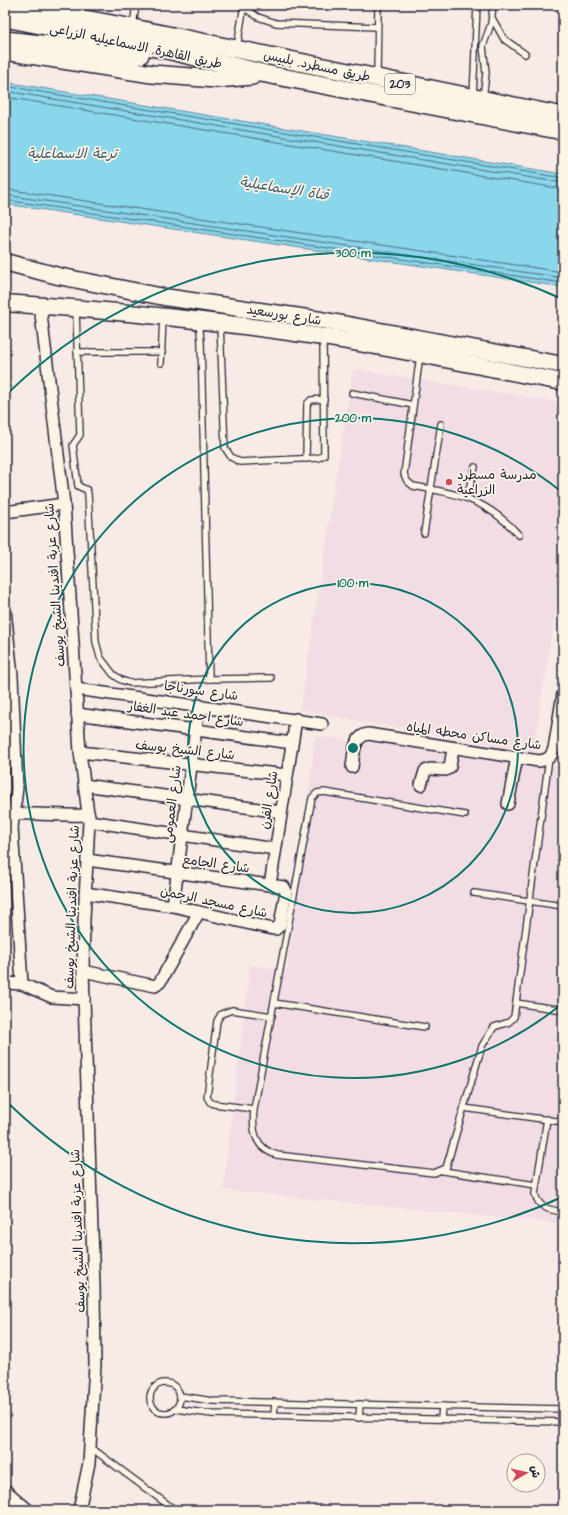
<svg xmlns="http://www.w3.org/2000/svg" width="568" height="1515" font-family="'Architects Daughter','Playpen Sans Arabic',sans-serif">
<rect width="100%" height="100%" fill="#f8eae5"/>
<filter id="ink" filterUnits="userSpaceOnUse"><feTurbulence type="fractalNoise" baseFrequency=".025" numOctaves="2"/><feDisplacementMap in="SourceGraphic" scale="8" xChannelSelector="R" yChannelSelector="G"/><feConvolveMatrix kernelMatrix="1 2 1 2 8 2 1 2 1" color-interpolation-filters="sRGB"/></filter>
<g filter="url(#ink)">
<!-- built -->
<g fill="#f3dde5">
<polygon points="353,369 563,403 563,562 533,752 300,710"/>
<polygon points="315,736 563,767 563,1224 223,1190 250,965 287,969"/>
</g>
<!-- water -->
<polygon fill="#8ad6ea" stroke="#608ea4" points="5,82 563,174 563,287 5,204"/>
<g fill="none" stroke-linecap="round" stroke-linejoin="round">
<!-- shore -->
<g stroke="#4c6a81" stroke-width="1">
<polyline points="5,86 563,178"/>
<polyline points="5,91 563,183"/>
<polyline points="5,97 563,189"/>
<polyline points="5,189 563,272"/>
<polyline points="5,195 563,278"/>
<polyline points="5,200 563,283"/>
</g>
<!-- service casing -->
<g stroke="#22223b" stroke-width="8">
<g id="service">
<polyline points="243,7 258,17 276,23 377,27"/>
<polyline points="492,18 504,39 525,54"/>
<polyline points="133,26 136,5"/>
<polyline points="237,47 244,5"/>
<polyline points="377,76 378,5"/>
<polyline points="473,97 477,5"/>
<polyline points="483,99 486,73 483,46 491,24 493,5"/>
<polyline points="76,310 80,435 73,445 78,486 87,490 88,494 96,642 100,657 113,674 121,680 130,683 209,679 271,678"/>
<polyline points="199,321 201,342 209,679"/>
<polyline points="220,324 225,448 231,457 240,462 318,458 324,455 323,339"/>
<polyline points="77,352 162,352"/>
<path d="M420,355L404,474L407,481L413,486C459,494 486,499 519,535"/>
<polyline points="161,363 163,317"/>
<polyline points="352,393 413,405"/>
<polyline points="306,459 307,404 311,400 324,399"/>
<polyline points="467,497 475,467"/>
<polyline points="424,533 441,424"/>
<path d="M465,815L324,792L317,793L312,798L254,1109C252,1130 254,1148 277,1155L434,1173L446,1168L482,1046L494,1027L509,1022L514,1017L549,758"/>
<polyline points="474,893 563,906"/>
<polyline points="274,1003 425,1027"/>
<polyline points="516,1003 563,1010"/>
<polyline points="464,1108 563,1122"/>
<polyline points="254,1109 214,1104 210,1102 207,1097 217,1021 221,1014 232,1010 272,1016"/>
<path d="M547,1119L535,1194C539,1209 550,1210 563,1212"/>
<polyline points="443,1171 536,1185"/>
<circle cx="165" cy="1398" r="15"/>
<polyline points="180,1396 213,1401 563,1409"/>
<polyline points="176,1409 212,1414 563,1422"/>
<polyline points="274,1416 275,1402"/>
<polyline points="359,1418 360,1404"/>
<polyline points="441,1419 442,1406"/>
<polyline points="90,1447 175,1510"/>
</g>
</g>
<!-- minor casing -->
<g stroke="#22223b" stroke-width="14">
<g id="minor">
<polyline points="40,306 64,504 80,752 89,821 84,919 83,971 94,1287 95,1365 89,1463 79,1510"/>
<polyline points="5,512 64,504"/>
<polyline points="5,610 12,676 17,788 12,827 22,984"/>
<polyline points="76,689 322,724"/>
<polyline points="77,714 292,743"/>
<polyline points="80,752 287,775"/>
<path d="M352,767C354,755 353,736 368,734L539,761C548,760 551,757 554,749L563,694"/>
<polyline points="84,785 281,812"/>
<polyline points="421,785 425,771 430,769 446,770 450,767 453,748"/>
<polyline points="508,804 517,757"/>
<path d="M13,814C38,813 63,816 89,815"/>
<polyline points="89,821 275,849"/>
<polyline points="270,885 296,719"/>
<polyline points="85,893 173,906 273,929 276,929 280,925 286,891 284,887 87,860"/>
<polyline points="173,906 199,705"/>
<polyline points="83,971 155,986 160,982 199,912"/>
<polyline points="5,983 22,984 52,997 84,999"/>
</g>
</g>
<!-- tertiary casing -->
<g stroke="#22223b" stroke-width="17">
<polyline id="tertiary" points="5,1492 26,1510"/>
</g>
<!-- secondary casing -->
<g stroke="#22223b" stroke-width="19">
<g id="secondary">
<polyline points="5,262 58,276 164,297 321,320 563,365"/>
<path d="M5,303C111,310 218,321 323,337C403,349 483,367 563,382"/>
</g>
</g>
<!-- primary casing -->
<g stroke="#22223b" stroke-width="20">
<g id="primary">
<polyline points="11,5 133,28 563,116"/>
<polyline points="5,18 171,51 266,74 563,131"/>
<polyline points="5,40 140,55"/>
<polyline points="5,51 152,74 216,79 252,76"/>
</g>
</g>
<!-- service -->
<use href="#service" stroke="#fcf5e5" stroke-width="5.5"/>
<!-- minor -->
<use href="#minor" stroke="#fcf5e5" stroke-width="11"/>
<!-- tertiary -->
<use href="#tertiary" stroke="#fcf5e5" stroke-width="14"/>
<!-- secondary -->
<use href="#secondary" stroke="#fcf5e5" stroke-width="16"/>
<!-- primary -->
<use href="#primary" stroke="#fcf5e5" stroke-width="17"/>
</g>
</g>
<!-- distance rings -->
<g fill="none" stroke="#0f766e" stroke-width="2">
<circle cx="353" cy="748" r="165"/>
<path d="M563 1003A330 330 0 1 1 563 493"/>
<path d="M562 1197A495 495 0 0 1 6 1101M6 395A495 495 0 0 1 562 299"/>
</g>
<!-- markers -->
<circle fill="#d1495b" stroke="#fcf5e5" stroke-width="1.5" cx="449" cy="482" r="4"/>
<g text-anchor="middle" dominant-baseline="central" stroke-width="3.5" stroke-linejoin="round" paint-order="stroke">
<!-- shield labels -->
<rect fill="#fcf5e5" stroke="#63616e" stroke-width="1" x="385" y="74" width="30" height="20" rx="3"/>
<g font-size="12" font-weight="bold" fill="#22223b">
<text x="400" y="84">203</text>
</g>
<!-- street labels -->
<g font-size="13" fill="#22223b" stroke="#fcf5e5">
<text transform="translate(136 46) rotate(12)">طريق القاهرة, الاسماعيليه الزراعى</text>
<text transform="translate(317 66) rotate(12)">طريق مسطرد, بلبيس</text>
<text transform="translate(284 315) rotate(9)">شارع بورسعيد</text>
<text transform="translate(55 585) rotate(-94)">شارع عزبة افندينا الشيخ يوسف</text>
<text transform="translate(201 691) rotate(8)">شارع سورناجا</text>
<text transform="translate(186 714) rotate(8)">شارع احمد عبد الغفار</text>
<text transform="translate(474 736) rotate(8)">شارع مساكن محطه المياه</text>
<text transform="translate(185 750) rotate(6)">شارع الشيخ يوسف</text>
<text transform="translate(269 800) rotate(-81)">شارع الفرن</text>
<text transform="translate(172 804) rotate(-83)">شارع العمومى</text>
<text transform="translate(216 864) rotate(8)">شارع الجامع</text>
<text transform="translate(214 902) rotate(12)">شارع مسجد الرحمن</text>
<text transform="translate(72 907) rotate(-88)">شارع عزبة افندينا الشيخ يوسف</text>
<text transform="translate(78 1231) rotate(-92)">شارع عزبة افندينا الشيخ يوسف</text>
</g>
<!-- poi labels -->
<g font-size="13" fill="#22223b" stroke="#fcf5e5" text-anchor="start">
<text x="457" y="475">مدرسة مسطرد<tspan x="457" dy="15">الزراعية</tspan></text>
</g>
<!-- water labels -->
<g font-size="14" font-style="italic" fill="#415870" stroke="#fcf5e5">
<text x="72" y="154">ترعة الاسماعلية</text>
<text transform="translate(284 189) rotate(9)">قناة الإسماعيلية</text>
</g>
</g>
<circle cx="353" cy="748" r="6" fill="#0f766e" stroke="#fcf5e5" stroke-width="2"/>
<g font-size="12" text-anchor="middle" font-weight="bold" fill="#0f766e" stroke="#fcf5e5" stroke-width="3.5" stroke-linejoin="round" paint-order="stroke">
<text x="353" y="257">300 m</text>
<text x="353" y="422">200 m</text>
<text x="353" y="587">100 m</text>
</g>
<!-- margin -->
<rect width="568" height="1515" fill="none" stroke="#fcf5e5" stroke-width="20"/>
<rect x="10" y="10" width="548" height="1495" fill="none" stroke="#22223b" stroke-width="1.5" filter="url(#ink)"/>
<!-- north arrow -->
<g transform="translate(526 1473) rotate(82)"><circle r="19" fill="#fcf5e5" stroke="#a5a1a1"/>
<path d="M0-3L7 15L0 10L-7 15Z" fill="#d1495b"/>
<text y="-6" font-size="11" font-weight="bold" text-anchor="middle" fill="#22223b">ش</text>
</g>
</svg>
